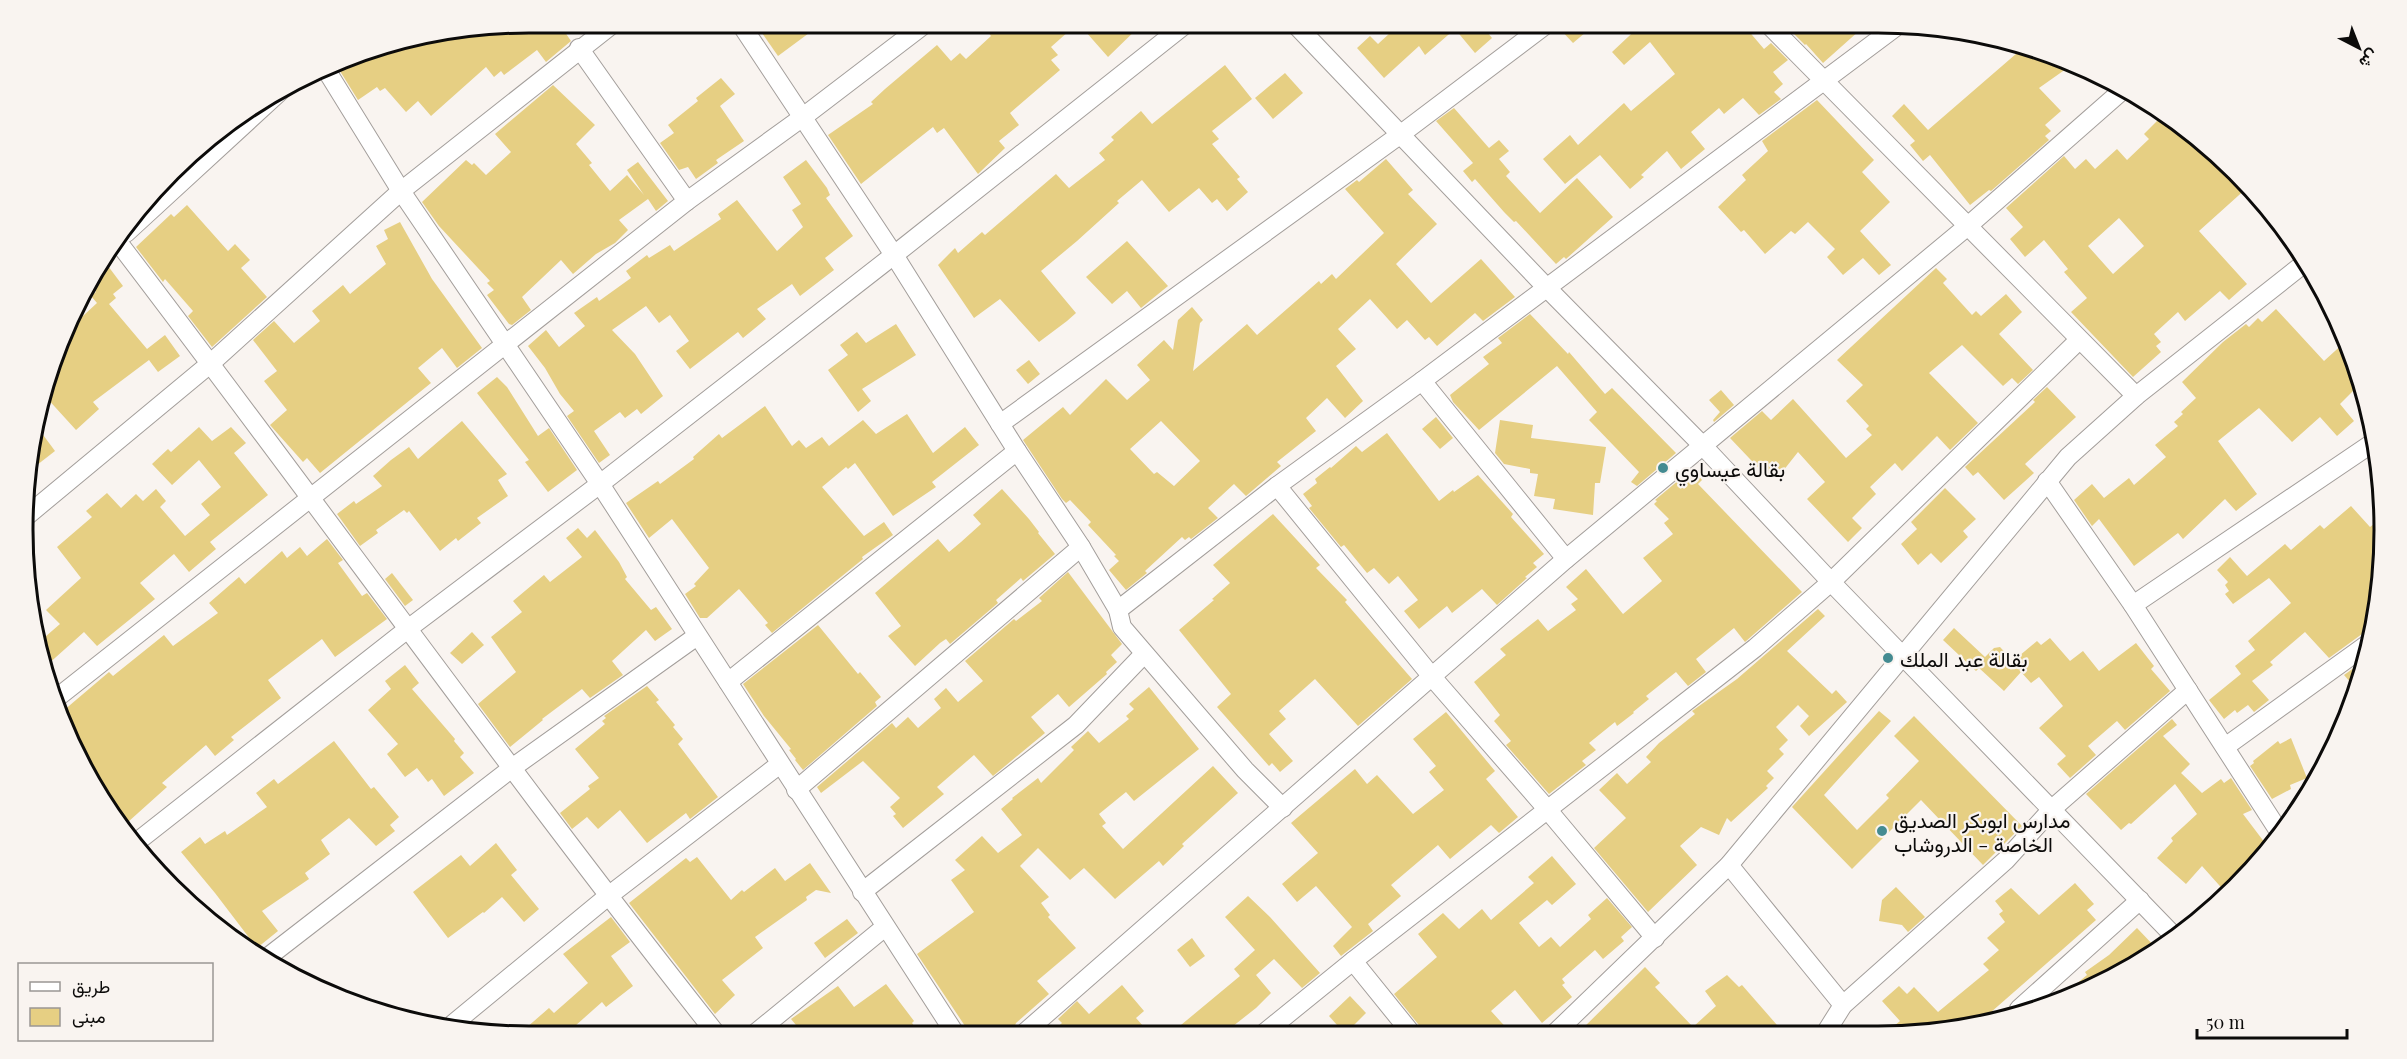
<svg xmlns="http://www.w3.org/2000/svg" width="2407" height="1059" font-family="'Playfair Display',Vazirmatn,serif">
<rect width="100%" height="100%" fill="#f9f4f0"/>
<!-- building -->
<g fill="#e6cf83" fill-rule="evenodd">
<polygon points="530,22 558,22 571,41 546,62 537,50 504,75 501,71 494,77 486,67 431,116 418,101 406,112 385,88 380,91 377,87 358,100 335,63 366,50"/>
<polygon points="777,22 824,22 778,56 762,33"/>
<polygon points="980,22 1144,22 1108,57 1078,23 1051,47 1058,55 1051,60 1060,70 1010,113 1019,125 999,141 1005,148 978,174 944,128 937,133 933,127 861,184 828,135 873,104 871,102 885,89 937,45 951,61 960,53 966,59 991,36"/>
<polygon points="1402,22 1479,22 1492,38 1475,53 1455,29 1425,55 1419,46 1384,78 1357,48 1370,36 1378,44"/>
<polygon points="1559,22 1598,22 1573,43 1558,27"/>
<polygon points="1644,22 1741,22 1764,49 1771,43 1788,60 1773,72 1783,84 1774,92 1781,99 1759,115 1743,98 1724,114 1719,108 1691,132 1705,149 1681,169 1667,151 1641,175 1644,177 1630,189 1600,155 1565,184 1543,159 1570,135 1578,145 1624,103 1631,111 1675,74 1650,42 1624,65 1612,52"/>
<polygon points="1796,22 1869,22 1823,63 1806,44 1805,45 1789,29"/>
<polygon points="2024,47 2041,50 2073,64 2039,88 2061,111 2045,125 2051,131 2045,136 2049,140 1991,191 1989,190 1970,205 1930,155 1923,161 1910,145 1915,141 1892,116 1904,104 1928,130"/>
<polygon points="1225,65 1252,99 1212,131 1219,139 1212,144 1240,177 1237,179 1248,192 1227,211 1217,199 1212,203 1199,188 1169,212 1142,180 1117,201 1119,203 1077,241 1041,271 1076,313 1067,321 1039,342 1000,299 974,318 938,265 955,248 958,253 982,232 985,235 1056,174 1069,188 1105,160 1099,153 1114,140 1111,137 1141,111 1152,124"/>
<polygon points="1285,73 1303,93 1273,119 1255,98"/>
<polygon points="721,78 735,94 720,106 744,141 716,160 718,163 696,179 688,167 679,170 660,143 674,133 668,125 698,101 696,98"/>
<polygon points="553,85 595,125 576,144 592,163 589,165 610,191 627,175 644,195 627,170 638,162 668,201 656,211 648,199 619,220 628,230 615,243 596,254 573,274 561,260 522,297 531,310 512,325 509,324 487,295 494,290 487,283 490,281 439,226 422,202 466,160 472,165 474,163 486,175 511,152 495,134"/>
<polygon points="1817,100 1874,160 1862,172 1890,202 1860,231 1891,265 1879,275 1863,258 1843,275 1827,257 1835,249 1808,222 1795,234 1791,231 1765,254 1744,230 1741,232 1718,207 1746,180 1742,175 1768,151 1762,141"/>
<polygon points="1454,108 1489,148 1499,140 1509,151 1499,159 1510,172 1506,176 1540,213 1577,178 1613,217 1566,259 1564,257 1556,264 1516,221 1514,222 1504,212 1475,179 1472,182 1463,171 1473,163 1436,121"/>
<path d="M2164,114L2212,148L2248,187L2199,231L2247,284L2229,300L2220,291L2185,321L2178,312L2154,334L2161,342L2156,346L2161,352L2133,377L2071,312L2087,298L2064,272L2068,269L2044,240L2025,257L2010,239L2023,227L2006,208L2064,156L2075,169L2086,159L2095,169L2117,149L2127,160L2149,139L2144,134ZM2119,218L2144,246L2113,274L2088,246Z"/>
<path d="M1386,159L1413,190L1408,194L1437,224L1396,264L1431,303L1481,259L1515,297L1483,321L1475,313L1437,346L1429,337L1425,340L1407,320L1397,329L1370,299L1338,329L1356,349L1336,366L1363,401L1345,418L1327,398L1306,418L1316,431L1277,462L1281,466L1246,496L1234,484L1208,508L1218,518L1191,539L1189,537L1185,540L1182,537L1145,571L1147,573L1126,590L1109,570L1119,561L1114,556L1116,555L1088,525L1091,522L1070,500L1066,503L1062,499L1023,440L1063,407L1070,415L1106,379L1127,400L1150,380L1137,365L1164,340L1173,350L1178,320L1192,307L1203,320L1200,323L1193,371L1247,324L1257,335L1319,281L1321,284L1332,274L1336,279L1384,233L1345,189L1357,180L1359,182ZM1161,421L1200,461L1174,486L1157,472L1154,474L1130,449Z"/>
<polygon points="806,160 827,188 830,195 826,198 853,236 825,258 834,270 800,296 792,284 757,309 766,319 743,338 738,332 690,369 676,351 689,341 670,315 659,323 646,306 612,330 635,354 663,396 641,414 637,409 625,418 620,412 594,431 610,455 599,463 567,416 574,411 560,394 545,368 528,346 546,330 559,347 585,326 574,313 597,297 599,301 631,278 626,271 647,255 649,258 670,245 674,251 721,219 718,214 737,200 777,251 803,227 792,210 801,204 783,177"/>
<polygon points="187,205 228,251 235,244 250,260 241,268 267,297 212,347 188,316 193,311 165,279 163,282 136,247 171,214 174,217"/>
<polygon points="400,222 432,279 482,348 457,368 442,348 418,368 431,383 320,473 307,458 303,462 270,425 287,410 264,381 277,371 253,340 274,321 294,343 320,321 312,311 343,285 350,294 386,264 376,246 388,239 384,230"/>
<polygon points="1127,241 1168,286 1141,308 1127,291 1112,304 1086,277"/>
<polygon points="108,266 123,286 113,294 116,298 109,304 147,349 165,335 180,356 158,372 149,360 93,402 99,409 76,430 45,396 71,327 97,303 91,296 96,292 88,283"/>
<polygon points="1936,268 1947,279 1943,283 1972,315 1976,311 1981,316 2006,294 2022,312 1999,334 2033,370 2018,384 2012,378 2003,386 1962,345 1929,373 1978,423 1950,450 1937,436 1902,471 1895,463 1870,487 1876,494 1852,518 1862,528 1848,542 1807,499 1825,482 1798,452 1783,471 1780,469 1768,478 1730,438 1762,411 1771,420 1793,399 1846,458 1872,435 1866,429 1869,426 1846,401 1863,385 1837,360"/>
<polygon points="2276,309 2324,361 2346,341 2360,384 2340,404 2354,421 2337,436 2320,417 2292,442 2259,408 2218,441 2257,494 2236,511 2225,499 2183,539 2178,533 2134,566 2099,519 2092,526 2074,500 2092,484 2104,498 2129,478 2134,485 2166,457 2155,445 2178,426 2174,422 2183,414 2181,412 2196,398 2182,382 2223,342 2246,324 2249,327 2258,318 2262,322"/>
<polygon points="1530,314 1568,354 1569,352 1605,394 1612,388 1676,453 1637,486 1631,482 1639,472 1589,420 1597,412 1557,366 1479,430 1453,402 1450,395 1489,364 1483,357 1502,343 1498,338"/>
<polygon points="896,324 916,355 862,389 871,401 858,412 828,370 848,355 840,345 857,332 866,343"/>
<polygon points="1029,360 1040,374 1028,384 1016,370"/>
<polygon points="497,377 507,387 538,436 549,428 577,470 548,492 525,462 529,460 477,393"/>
<polygon points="2047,387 2076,417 2025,464 2034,473 2004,500 1978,472 1973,476 1965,467 2035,402 2033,400"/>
<polygon points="1721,390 1734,405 1714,422 1713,420 1720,412 1709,400"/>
<polygon points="765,406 792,446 799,440 806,448 822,437 829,446 863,420 876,434 907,414 933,453 965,427 979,445 932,482 936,487 893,516 855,463 848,469 846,467 822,487 864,536 884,522 893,535 862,557 863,559 772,633 765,625 768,623 739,589 707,618 700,618 685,594 696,586 694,584 709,568 672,519 649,538 626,503 658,481 660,484 694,459 693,457 719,434 722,438"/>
<polygon points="1436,417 1453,438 1440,449 1422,429"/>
<polygon points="1500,420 1533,425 1531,438 1606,447 1600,483 1595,483 1593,515 1553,509 1555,499 1534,496 1538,474 1530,473 1530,469 1504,464 1495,453"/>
<polygon points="462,421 507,474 498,480 508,496 477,518 481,523 458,541 456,538 440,551 409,511 407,513 404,510 376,530 378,533 360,546 337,514 354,501 356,504 382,486 373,476 391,460 409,447 418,459"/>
<polygon points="35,424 55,451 28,472 32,431"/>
<polygon points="199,427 212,441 231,427 246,443 234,453 268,495 210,542 216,549 189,572 174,554 140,583 155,599 97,646 84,632 46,666 38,643 60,624 46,610 81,578 57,547 92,517 86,511 107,493 121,508 136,494 143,501 156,489 166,501 160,507 185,536 210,515 201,504 221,487 199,460 172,485 152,464 168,449 171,452"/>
<polygon points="1387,433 1439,501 1453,490 1454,492 1478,475 1513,514 1511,517 1544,554 1533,563 1537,567 1525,577 1527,578 1497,605 1482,589 1452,613 1447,606 1419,629 1404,611 1418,600 1398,576 1389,584 1374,568 1367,573 1344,545 1341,547 1309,508 1312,506 1303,494 1317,483 1315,479 1330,467 1331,468 1356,446 1362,452"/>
<polygon points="1692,469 1702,480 1698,484 1802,592 1745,642 1734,628 1696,659 1706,672 1688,686 1676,672 1646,696 1649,699 1633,712 1634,713 1617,726 1615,722 1589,743 1596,750 1582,761 1586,765 1549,794 1506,745 1511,741 1494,721 1500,715 1474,682 1506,655 1500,649 1538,619 1548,631 1576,610 1571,604 1578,599 1566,587 1586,569 1623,614 1662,581 1643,558 1673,534 1664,523 1669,519 1654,504 1657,501 1655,500"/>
<polygon points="1945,488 1976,519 1963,531 1968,537 1941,563 1931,553 1918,565 1901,544 1917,529 1911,522"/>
<polygon points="1002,489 1029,519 1039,532 1038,533 1055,554 1023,581 1021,578 996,600 998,603 950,644 946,639 940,643 915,666 888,636 901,626 875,593 938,539 949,552 961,542 981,524 973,515"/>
<polygon points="2351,506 2370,527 2374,524 2382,533 2380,596 2372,632 2362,634 2329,658 2305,632 2270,662 2273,665 2252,681 2269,700 2254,712 2248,705 2237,713 2235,710 2224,719 2209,700 2241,674 2235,666 2255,650 2248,641 2291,603 2269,578 2233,604 2225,594 2229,591 2225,585 2228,582 2217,570 2230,557 2247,576 2285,544 2291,550 2320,525 2324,529"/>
<polygon points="1273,514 1320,565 1316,568 1347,600 1345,602 1412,679 1358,726 1315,679 1279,711 1286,719 1269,734 1293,761 1280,772 1272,763 1269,766 1217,707 1231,694 1179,630 1214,600 1212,599 1230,583 1213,565"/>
<polygon points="578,528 587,538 595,530 619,562 627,577 625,579 651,610 656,607 672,629 655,641 646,630 612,661 623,675 590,698 582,689 542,719 543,720 510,747 478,704 516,672 491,637 522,612 513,601 544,575 550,582 582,557 566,538"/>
<polygon points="327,539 343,560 338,563 362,596 367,593 387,619 335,657 322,639 268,680 281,698 231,737 234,740 215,756 206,745 162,783 167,787 128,822 87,774 63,711 109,672 113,676 164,635 173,646 218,613 209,603 239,577 245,584 282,551 287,558 300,547 307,556"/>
<polygon points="1068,572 1122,644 1111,655 1117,662 1106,672 1107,674 1069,707 1058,694 1031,717 1045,733 993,776 974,755 937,787 944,794 903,828 893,816 896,814 890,807 900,798 863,761 821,793 817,787 892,723 896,728 908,717 918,728 941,708 934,699 946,688 958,702 983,681 965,661 1014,619 1016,621 1042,601 1039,598"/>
<polygon points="392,573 413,600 405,606 385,579"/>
<polygon points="1818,609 1825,616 1787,651 1832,694 1836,690 1847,702 1809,736 1800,726 1809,716 1798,705 1776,727 1788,740 1779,749 1784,754 1767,771 1774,778 1766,786 1768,788 1731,822 1727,818 1719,835 1701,827 1680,846 1697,865 1648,912 1594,848 1626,818 1599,790 1617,773 1627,784 1651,762 1646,757 1659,743 1695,714 1692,711 1737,679"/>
<polygon points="818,625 858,674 860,672 881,697 875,702 877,706 803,770 795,760 796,759 789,750 791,749 764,716 743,684"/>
<polygon points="1954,628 1985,657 1994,648 2000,647 2013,661 2037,641 2041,645 2050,638 2070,661 2083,651 2099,671 2136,643 2154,666 2151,669 2170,691 2125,730 2117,721 2088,746 2096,755 2070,778 2057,764 2066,756 2039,728 2063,706 2039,677 2031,683 2021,672 2004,691 1979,668 1976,671 1943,640"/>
<polygon points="472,632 484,645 462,664 450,653"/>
<polygon points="2365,660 2358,691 2344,675"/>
<polygon points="405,665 419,683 412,689 455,739 454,741 464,753 460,757 474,773 444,796 432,779 428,782 417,768 405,777 387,754 398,744 368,710 391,689 385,681"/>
<polygon points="647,686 659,700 656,702 675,725 673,727 683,739 678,744 718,797 690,819 686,813 647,843 620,810 598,829 587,817 572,829 560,813 590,789 588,786 599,778 575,749 605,724 602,721 606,718 604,716"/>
<polygon points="1149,687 1199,749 1134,801 1126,792 1099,814 1106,823 1102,826 1123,849 1213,766 1238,793 1182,844 1184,846 1163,866 1159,861 1115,899 1084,868 1070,880 1038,848 1020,866 1049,897 1041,903 1050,915 1048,917 1076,948 1037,981 1049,994 1016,1023 1011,1035 971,1035 917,954 974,912 951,880 965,870 955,860 982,836 998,853 1022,835 1001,809 1013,799 1012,798 1038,778 1041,783 1074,750 1071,747 1088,731 1099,743 1129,719 1126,716 1134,709 1129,704"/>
<polygon points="1879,711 1891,721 1824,795 1857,830 1889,798 1886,795 1919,761 1894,736 1914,716 2022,826 1983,865 1921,800 1852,869 1792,807"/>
<polygon points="1446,712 1495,771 1486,779 1518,817 1499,833 1491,825 1450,859 1438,845 1391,885 1401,896 1368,924 1373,931 1341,956 1333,946 1352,927 1316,886 1297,902 1282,884 1318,853 1291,823 1355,769 1367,784 1377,775 1413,814 1444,790 1429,772 1436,766 1413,739"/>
<polygon points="2172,719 2177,725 2163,736 2190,764 2181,773 2202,793 2221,779 2224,783 2231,778 2252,810 2243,814 2268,847 2227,894 2202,866 2186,884 2157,858 2173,841 2171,838 2197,814 2175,784 2131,824 2129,823 2121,830 2086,794"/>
<polygon points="2291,738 2307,778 2290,785 2291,789 2272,799 2250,766 2254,763 2253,761 2278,741 2280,744"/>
<polygon points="334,741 371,789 374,787 399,817 390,825 395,831 376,846 349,818 321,840 330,854 305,873 309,879 262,911 278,931 257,948 215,893 181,852 200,837 205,844 225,831 227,835 267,807 256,793 274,779 278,784"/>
<polygon points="496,843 517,870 511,875 539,909 524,922 502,897 484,913 483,912 448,938 413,892 461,855 470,866"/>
<polygon points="1552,856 1576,884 1552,905 1547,900 1519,923 1539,947 1551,937 1560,947 1591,919 1588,915 1607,898 1632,927 1621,937 1624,941 1603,959 1595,950 1562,979 1565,983 1562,985 1572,997 1542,1023 1515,990 1491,1011 1511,1033 1426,1034 1394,994 1437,957 1418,934 1443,913 1459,929 1482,909 1491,920 1534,883 1528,877"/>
<polygon points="697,857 731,900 742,890 744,892 775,868 785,881 810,863 831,893 816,890 806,897 807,900 755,937 763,948 722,980 735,995 715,1014 629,903 686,858 690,862"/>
<polygon points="2075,883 2094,904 2087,910 2096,920 1982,1020 1944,1032 1887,1032 1900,1021 1882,1001 1899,986 1907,994 1914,987 1938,1012 1989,970 1983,964 1999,950 1987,938 2005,922 1999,914 2003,911 1995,901 2011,888 2039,915"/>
<polygon points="1896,887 1925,917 1908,932 1902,925 1879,921 1882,900"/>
<polygon points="1248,896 1270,917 1320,973 1302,988 1274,959 1256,975 1271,993 1256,1008 1223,1034 1190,1034 1181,1025 1240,976 1234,969 1255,950 1225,917"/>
<polygon points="611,917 630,942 611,956 633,986 606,1007 602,1002 575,1026 584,1036 518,1035 549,1008 554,1013 588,983 563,954"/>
<polygon points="847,919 858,933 825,958 814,943"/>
<polygon points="2137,928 2156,948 2101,984 2062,996 2087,975 2085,972 2109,955"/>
<polygon points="1192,938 1205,956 1190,967 1177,950"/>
<polygon points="1645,967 1660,983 1655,987 1693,1027 1716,1006 1705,991 1727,975 1739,987 1742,985 1784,1033 1578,1033"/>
<polygon points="886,984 914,1021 912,1023 921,1035 855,1035 850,1028 840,1036 805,1036 791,1019 838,986 854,1007"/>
<polygon points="1122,985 1144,1011 1136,1018 1151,1035 1049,1035 1062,1023 1058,1019 1077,1001 1089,1014"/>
<polygon points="1350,996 1366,1013 1345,1034 1329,1016"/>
</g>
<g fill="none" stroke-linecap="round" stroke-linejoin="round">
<!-- street casing -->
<g stroke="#a39e9b" stroke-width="20">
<g id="street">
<polyline points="740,23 894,255 1017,451 1081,547 1118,610 1122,627 1245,770 1283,808"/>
<polyline points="1294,23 1546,287 1704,447 1831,582 2174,936"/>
<polyline points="1767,23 2136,396"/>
<polyline points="579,48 687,201"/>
<polyline points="325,68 401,191 600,484 956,1035"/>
<polyline points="126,233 286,86"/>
<path d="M118,242C320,506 512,776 718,1036"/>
<polyline points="1422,381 1566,559"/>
<polyline points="1000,424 1401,134 1548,23"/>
<polyline points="2047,481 2133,605 2280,833"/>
<polyline points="1277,486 1433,678 1547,809 1655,938"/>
<polyline points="23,519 211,363 401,191 614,23"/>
<polyline points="2133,605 2374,442"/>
<polyline points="1118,610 1277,486 1422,381 1897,26"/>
<polyline points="728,682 1017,451"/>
<polyline points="58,697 687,201 803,117 926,23"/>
<polyline points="2225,747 2369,643"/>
<polyline points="796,790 1081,547"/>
<polyline points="138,841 409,628 600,484 894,255 1187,23"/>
<polyline points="1729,865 1843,1005"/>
<polyline points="862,892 1076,725 1144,654"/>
<polyline points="264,960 512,768 697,636"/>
<polyline points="1353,961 1412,1034"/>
<polyline points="2019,1009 2140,900"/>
<polyline points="453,1024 607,897 780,764"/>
<polyline points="1826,1032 1843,1005 2006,860 2052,809 2188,690"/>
<polyline points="1555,1033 1729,865 2068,457 2136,396 2306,262"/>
<polyline points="1263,1034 1353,961 1755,648 1831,582 2079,340"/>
<polyline points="1022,1035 1566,559 1969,225 2125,88"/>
<polyline points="752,1036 885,927"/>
</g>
</g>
<!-- street -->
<use href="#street" stroke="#fff" stroke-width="18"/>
</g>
<!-- markers -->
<g fill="#448b91" stroke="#f9f4f0" stroke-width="2">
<circle cx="1663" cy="468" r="6"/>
<circle cx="1888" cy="658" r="6"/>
<circle cx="1882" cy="831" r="6"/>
</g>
<g text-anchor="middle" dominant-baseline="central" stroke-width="4.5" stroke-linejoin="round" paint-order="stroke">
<!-- poi labels -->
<g font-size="21" fill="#0c0b0a" stroke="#f9f4f0" text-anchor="start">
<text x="1675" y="468">بقالة عيساوي</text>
<text x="1900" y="658">بقالة عبد الملك</text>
<text x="1894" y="819">مدارس ابوبكر الصديق<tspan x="1894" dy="24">الخاصة - الدروشاب</tspan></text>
</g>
</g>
<!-- crop -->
<path d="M0 0H2407V1059H0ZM529 33H1878A496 496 0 0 1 2374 529V530A496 496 0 0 1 1878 1026H529A496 496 0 0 1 33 530V529A496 496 0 0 1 529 33Z" fill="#f9f4f0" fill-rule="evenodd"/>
<path fill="none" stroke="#0c0b0a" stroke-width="3" d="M529 33H1878A496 496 0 0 1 2374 529V530A496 496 0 0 1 1878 1026H529A496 496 0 0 1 33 530V529A496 496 0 0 1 529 33Z"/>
<!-- legend -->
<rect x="18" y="963" width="195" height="78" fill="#f9f4f0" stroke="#9a9794" stroke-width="1.5"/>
<rect x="30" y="982" width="30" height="9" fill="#ffffff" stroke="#9a9794" stroke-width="1.5"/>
<text x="72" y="993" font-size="18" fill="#0c0b0a">طريق</text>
<rect x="30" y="1008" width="30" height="18" fill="#e6cf83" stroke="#9a9794" stroke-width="1.5"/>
<text x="72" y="1023" font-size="18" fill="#0c0b0a">مبنى</text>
<!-- north arrow -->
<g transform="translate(2359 48) rotate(138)" stroke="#f9f4f0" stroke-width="4.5" paint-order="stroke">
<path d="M0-4.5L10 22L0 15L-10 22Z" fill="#0c0b0a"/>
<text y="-9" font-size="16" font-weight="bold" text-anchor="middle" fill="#0c0b0a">ش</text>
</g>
<!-- scale -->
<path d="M2197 1029v9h150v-9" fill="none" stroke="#0c0b0a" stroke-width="3"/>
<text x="2206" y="1029" font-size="18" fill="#0c0b0a" stroke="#f9f4f0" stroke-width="4.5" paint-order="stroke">50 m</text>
</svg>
